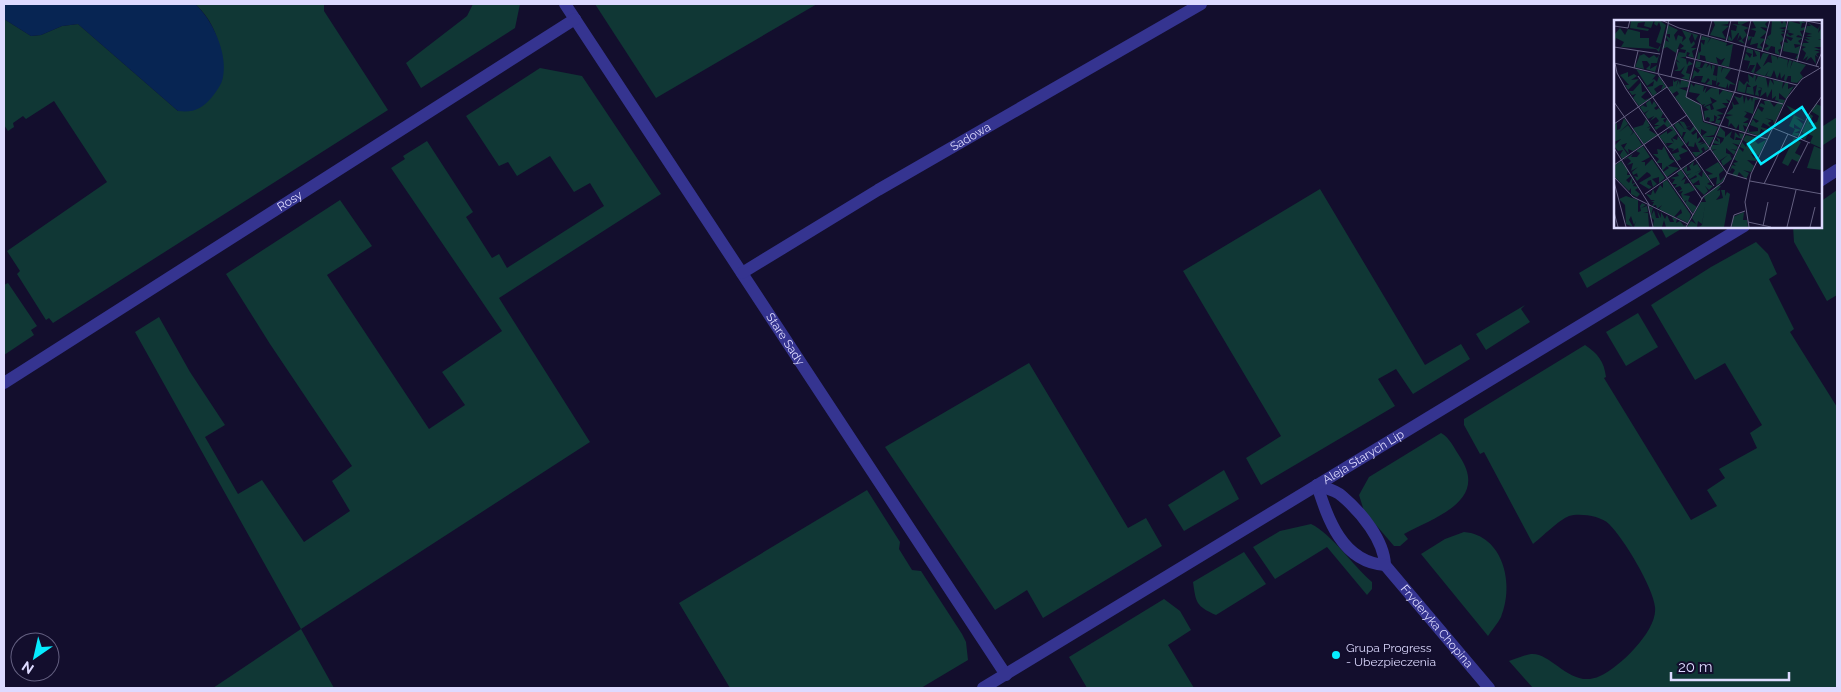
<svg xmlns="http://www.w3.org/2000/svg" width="1841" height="692" font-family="Raleway,sans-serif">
<rect width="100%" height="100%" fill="#130e2d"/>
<!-- green -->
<g fill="#103735">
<path d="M195,4H324V11L388,110L53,323L49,318L46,320L17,274L20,271L7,251L107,182L54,101L26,119L23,116L13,123L14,127L8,131L4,125V19L31,36L41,35L62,26L78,24L178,111L223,67C220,42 214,21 195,4Z"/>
<polygon points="473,4 520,4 515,28 421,88 406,63 467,16"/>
<polygon points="595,4 817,4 656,98"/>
<polygon points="540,68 582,76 661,194 499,298 590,442 301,629 334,688 213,688 301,629 135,332 159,317 190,372 225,425 205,437 238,494 262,480 304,542 350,511 332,481 352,466 270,344 226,274 340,200 372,246 327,275 429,429 465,405 442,372 502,331 391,168 405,159 403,156 427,141 473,212 466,217 492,258 499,254 507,268 604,206 590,183 574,192 550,156 517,176 508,162 499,166 466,116"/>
<polygon points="1837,117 1837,136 1820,147 1820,128"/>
<polygon points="1320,189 1425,365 1461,344 1470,359 1413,394 1396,369 1378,379 1395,406 1261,485 1246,458 1281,436 1183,271"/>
<polygon points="1837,190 1837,295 1827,301 1794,242 1793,226 1820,226 1820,202"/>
<polygon points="1660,226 1686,226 1666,238"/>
<polygon points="1652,230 1660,244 1587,288 1579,273"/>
<path d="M1756,242L1768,254L1777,274L1769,279L1794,329L1790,332L1837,407V688H1533L1509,661C1516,659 1524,655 1531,654C1552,652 1571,690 1600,676C1620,667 1658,630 1655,607C1653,587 1624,539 1609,524C1601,516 1580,513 1569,516C1559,520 1542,537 1533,544L1484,452L1480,454L1464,425V419L1585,345C1598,354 1604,361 1606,377L1604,378L1691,520L1717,506L1707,490L1725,478L1719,469L1757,448L1750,433L1762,425L1725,363L1695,380L1651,305L1711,267Z"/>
<polygon points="8,283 37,326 31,330 34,335 4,355 4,285"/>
<polygon points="1525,305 1521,309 1530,322 1486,350 1476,334"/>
<polygon points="1638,313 1658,347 1626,366 1606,332"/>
<polygon points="1029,363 1128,528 1146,518 1162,546 1043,618 1027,590 995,610 885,447"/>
<path d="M1441,433C1450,438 1454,448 1460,457C1489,501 1435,517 1404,534L1408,539L1400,546H1394L1364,511L1359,495L1369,477Z"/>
<polygon points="1224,470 1239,499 1184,531 1168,505"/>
<polygon points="867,490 900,542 899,549 912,570 921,571 962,634 966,642 968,660 921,688 730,688 679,603"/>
<path d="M1311,524C1332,534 1353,566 1372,582V589L1367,595L1327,547L1275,579L1253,547L1280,531Z"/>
<path d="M1464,532C1503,535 1515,584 1501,617C1498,623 1492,630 1488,636L1421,554L1445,539Z"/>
<path d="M1244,552L1266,584L1216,615C1196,606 1196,603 1193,582Z"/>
<polygon points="1164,599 1180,611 1191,630 1168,645 1194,688 1087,688 1069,657"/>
</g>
<!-- water -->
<path fill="#072553" d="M4,4H195C212,19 228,53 223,77C222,84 216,92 212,97C202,109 193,113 178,111L78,24L62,26L41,35L31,36L4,19Z"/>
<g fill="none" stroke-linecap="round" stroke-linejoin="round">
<!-- minor -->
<g stroke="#353490" stroke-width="12">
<path id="s1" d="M565,4L1006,675"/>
<polyline points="1820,181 1837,170"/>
<path id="s2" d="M742,273L878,190L1201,4"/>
<path id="s3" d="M4,383L575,19"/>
<path id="s4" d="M1317,485C1325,488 1336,490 1342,496C1361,512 1384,540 1385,565L1489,688"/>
<path d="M1317,485C1328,519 1342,562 1385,565"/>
<path id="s5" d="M983,688L1744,226"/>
</g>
</g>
<!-- markers -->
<circle fill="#06ecff" stroke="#130e2d" stroke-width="2" cx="1336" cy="655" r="5"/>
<g text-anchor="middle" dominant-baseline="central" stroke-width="4" stroke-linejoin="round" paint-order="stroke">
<!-- street labels -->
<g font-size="12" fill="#dddaff" stroke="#130e2d">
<text stroke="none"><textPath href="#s2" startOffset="266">Sadowa</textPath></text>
<text stroke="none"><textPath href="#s3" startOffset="339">Rosy</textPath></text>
<text stroke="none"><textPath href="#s1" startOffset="401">Stare Sady</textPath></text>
<text stroke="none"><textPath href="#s5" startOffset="445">Aleja Starych Lip</textPath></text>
<text stroke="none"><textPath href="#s4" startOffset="191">Fryderyka Chopina</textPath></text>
</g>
<!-- poi labels -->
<g font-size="12" fill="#dddaff" stroke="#130e2d" text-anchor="start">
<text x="1346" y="648">Grupa Progress<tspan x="1346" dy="14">- Ubezpieczenia</tspan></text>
</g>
</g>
<!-- overview -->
<g transform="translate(1614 20)">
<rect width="208" height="208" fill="#130e2d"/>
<path d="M17,0H40L37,8L30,6L31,2L24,3L23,7L35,9L34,11L16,8ZM41,0H45L52,5L45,32L39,31L45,32L42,29L7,27L10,22L2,18L0,26V15L6,8L11,15L14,9L26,12V18H35V26L44,29L47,24L42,22L47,8L45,2L43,6L40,4ZM99,0H115L114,4L107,5L115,6L108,12L112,19L96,15L101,5ZM124,0H137L127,5L135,8L130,10L133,15L128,20L131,24L124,21L128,19L126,15L123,21L125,13H124L118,21L114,20L115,15L118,20L117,10L122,11L123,6L118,4L127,5L124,4ZM138,0H155L151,4L154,8L146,7L153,12L146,18L151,19L146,25L149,29L143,28L144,23L136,25L138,17L134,21V16L140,17L142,11L136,9L142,8ZM158,0H166L168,4L170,0L172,3V7L165,8L172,10L167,11L171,13L167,14L170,19L166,23L168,28L164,30L166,35L161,33V27L157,26L154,31L150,29L155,26L151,23L153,18L156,20L153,17L157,14ZM185,0L192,3H188L187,8L191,7V10L186,11L189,17L184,15L182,17L189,18L184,21L188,25L180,24L181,28L186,26L184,38L181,39L184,34L169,31L170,22L174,23L172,18L177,21L179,18L172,16L173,13L176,16L180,14L173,12L176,11L173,10L175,1L186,4ZM193,2L204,9L206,5L204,13L207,9V19L204,20H207V27H200L207,30H200L206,32L202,34L205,38L201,35L202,44L197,37L192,41L194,36L189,40L192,33L188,29L192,27L188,26L189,23H195L190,19L196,20L191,17H198L192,15L198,14L191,12L193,6H197ZM54,5L64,10L60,15L62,21L64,15L69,17L68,22L72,18L68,10L84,15L81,21L78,13L75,19L77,24L80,21L81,24L77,28H83L78,31L80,38L74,36L76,33L73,32L72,37H66L72,39L73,45L75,41L79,44L74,46L72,53L76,54L75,60L67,58L71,56L67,53L71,46L66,51H60L64,49L62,41L66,43L62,39L65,32L71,33L72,30L66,29L70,26L66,23L62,33L53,27L48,29L51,20L55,22L51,15L56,18V14H52ZM88,16L96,18L93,24L97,18L113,23L112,26L119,24L115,47L107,45L111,38L107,40L102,37L104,44L92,41L91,36L86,35V39H83L85,29V33L87,31V22L90,25L91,20H87ZM133,28L139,30V37L143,36L140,30L146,32V40L149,33L155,34L149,46L154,42L158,43L157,35L163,37V40L164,37L174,40L173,48L175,40L178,41L176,49L179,41L192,45L186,53L189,57L183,63L177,62V56H174L172,61L170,60L171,54L167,59L166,52L163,59L160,50L157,57L152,56L155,50L151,56L141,53L147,48L143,42L140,53L137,52L141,45H136L133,51L136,41L130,40L132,33L136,38L138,34L132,32ZM27,32L25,36L30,34L35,38L40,35L43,38L45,35L43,43H37L36,49L43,45L41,52L32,49L36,45L33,41H28L30,49L21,47ZM82,41L87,42L86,47H82L88,48L91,43L94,44L92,48L96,44L98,50V45L101,46L99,55L103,56L102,61L98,60V65L92,64L96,60L94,58L91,63L87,62L89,56H81L78,60L80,50L84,53L86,50L81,47ZM104,46L108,47L107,53L109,48L117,49L111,58L122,65L116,64L114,69V63L112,68L104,66L106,63L104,62L102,66ZM22,49L42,55L38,60L40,59L43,62L45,56L52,67L47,70L49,65H46L40,69L43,73L39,76L33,67L39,66L40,61L33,66ZM14,52V57L20,54L23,56L17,60L25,59L14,70L11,65H15L6,55ZM134,54L139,58L140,55L142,56L141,62L144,56L152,58L154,68L156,59L160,65L159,60L169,62L168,69L171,63H174V69L180,66L172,79L165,73V79L171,80L160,104L159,100L151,98L158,101L154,103L158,108L149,103L147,107L157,110L154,113L147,109L145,116L133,112L135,108V112L144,111V108L136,105L139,99L142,103L145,101L139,98L144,88L148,92L150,88L145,86L147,83L151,85L150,81H156L160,87L165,81L161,80L162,76L158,79V69L153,78L152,72L146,77L148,68L144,67L148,69L144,71L145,76L141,75L143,65L139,67L140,75L132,73L133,67H137L133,63L131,73L123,71L125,60L130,65L133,61L135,63ZM59,59L60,62L64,60L62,67L65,60L66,65L67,60L75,62L74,67L65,68L73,71L72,76L86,85L89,102L104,107L100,115L90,117H100L95,126L88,116L93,112L87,109V116L61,77L65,74L63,71L58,74L54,67L59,66ZM27,62L28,72L33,71L27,77L31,80L38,77L25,86L19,78L22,74L18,75L15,71H19ZM77,63L80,67L81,64L90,66L89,72L93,66L91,73L97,68L105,69V75L109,70L119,73L116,81L112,79L115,83H108L113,87L102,90L110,94L103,95L107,97L103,100H107L105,104L101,103L103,97L100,95V101L95,102L96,98L93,97L91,100L90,91L95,90L91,87L96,85L97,90L100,89L98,84L103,81L96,77L98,83L89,87L91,84L88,85L82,79L86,74L75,72ZM129,75L130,84L132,76L134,81L137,77L138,82L139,77L146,79L141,80L139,94L130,91L133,93L130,97L135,99L129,103H134L133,107L129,105L131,112L125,110V104L122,109L117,103L114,107L115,100L111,97L119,95L112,94L119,88L118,81L120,85L125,84L120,76L126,78ZM36,80L38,85L40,81L43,86L40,88L42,90L45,88L49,93L47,98H52L49,100L51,103L53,99L57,104L54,108L50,104L42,110L40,107L46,105H40L45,101L42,97L36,101L40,96L34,99L31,94L35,90L30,93L26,87L31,84L29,86L33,87L32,83ZM202,84L207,86V128L196,123L199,116L194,114L191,120L186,117L187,113L188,117L192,116L188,112L196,94L199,96L195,104L203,102L205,96L197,91ZM172,85L182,90L180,95L191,101L182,98L189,104L187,109L180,104V108L187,110L180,113H185L184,116L178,115L181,109L175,106L180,95ZM10,98L14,104L4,113L14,105L19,112L16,116L20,112L28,125L19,131L14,129L15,134L10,128L13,123L7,125L14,135L8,139L6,135L9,130L4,131L0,126L7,119L0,122V105L3,103V110L6,109ZM32,99L36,106L33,108L37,107L35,110L43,115L30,124L19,108L29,105ZM65,101L70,102L73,107L79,105L72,108L76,111L80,106L82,109L77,113L79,115L83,112V119L86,117L87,119L84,123L90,122L85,125L91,123L95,128L91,131L90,127L87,129L89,132L82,137L78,132H86L81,122L80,127L74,126L75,121L72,124L69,118L72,112H69L68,117L60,105L64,102L71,110ZM58,106L63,114L57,119L60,123L58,118L63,120L64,116L70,124L67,127L74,131L65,135L67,139L63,141L58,134L65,132L64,128L57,132L60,129L53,127L59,123H52L53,126L45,116L53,111V114L59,110L54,108ZM106,107L111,112V117L118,111L116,117L120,120L121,112L126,117L125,113L130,114L128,119L122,117L121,120H127L125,125L118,123L124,127L122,130L116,129L122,131L120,135L112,128V133L120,136L116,135L118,139L109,146L107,141L114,135L105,141L98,131L103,129L97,130L98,125H106L99,123L101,120L105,122L102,117L106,119V124L109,121L110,118L103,116ZM132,115L144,118L141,121L144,124L152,120L145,135L137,134L140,138L144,136L142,141L133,140L140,146L137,152L129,150L135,153L132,159L125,152L123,157L118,155L121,150L118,148L115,153L118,145L122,146L119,143L124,142L120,139L125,128L129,132L130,129L126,127L128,122L132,127L133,123L129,120ZM180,118L187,122L181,133L187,136L184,142L178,139L174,146L168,143ZM29,126L36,137L27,142H31V146L38,139L51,158L45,163V157L38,159L43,164L39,167L37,160L34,161L33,164L38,167L35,169L25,163L37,156L36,154L33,152L23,161L20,156L24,157L23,153L28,151L19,155L18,152L24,147L17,151L19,143L13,145L17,141L14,138L9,140L19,134L17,137H23L26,133L22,131ZM50,126L56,139L61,141L54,146L65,148L53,157L49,152L55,148L53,146L48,151V143H42L45,139L39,134H44L43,129L48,130ZM200,126L207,129V150L193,148ZM81,140L87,150L81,153L88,150L84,154L88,157L89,151L96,162L93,164L99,166L95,170L91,166L94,171L90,175L80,165H86L85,160L79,164L76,160L83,157L82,155L76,159L73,156L77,153L73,155L69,149L73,146V151L77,150L75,146L80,141L79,146L83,144ZM7,141L14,150L13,155H18L12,160L15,163L19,156L18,164L22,162L19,166L25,167L21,170L26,174L23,177L17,174V168L15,171L0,156V146ZM104,142L110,150L105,154L106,161L112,155L108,162L102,165L103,157L96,159L94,155L99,154L91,150ZM67,150L71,156L67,161L72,158L70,164L75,163L81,170L69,175L76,176L74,181L83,187L79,193L71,183L73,180L70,182L67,174L69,171L64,172L68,169L66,166L60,168L63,164H58L61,159L56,158L65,156L63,153ZM53,160L77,195L74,203L62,197L68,193L67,189L60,197L45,189L48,185L43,189L42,185L38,186L40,182H37L41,180H37L32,174L37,175L39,169L41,174L46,165L49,168V162ZM104,165L107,166L103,171L106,170V175L102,180L109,178L107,170H111V176L113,172L116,174L110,207H85L88,205L91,185L88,204L84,201L83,207H73L77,201L82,204L78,198L87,182H92L90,177ZM12,176L24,180V192L27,191L25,181L26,186L28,183L32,185L27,188L33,186L34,192L29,193H34L35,207H20L22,201L20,205L17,196L15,200L19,207L12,204L11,185L5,179ZM35,186L39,188L37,196L40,190L42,198H45L43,190L47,198V192L51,199L53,195L56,202H60L58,197L63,199L62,203L66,201L70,206L72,204L71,207H52L50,200L48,207H39L40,200L37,197ZM130,192L129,200H133L134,207H118L119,197Z" fill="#103735"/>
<path fill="none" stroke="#646081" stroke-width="1" d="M47,0L65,8L205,47M187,0L208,4M0,6L14,8L16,0M87,15L72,77L87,85L90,101L153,119M94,16L98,0M112,22L117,0M0,27L46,34M148,32L156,0M72,37L183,65M166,37L174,0M183,42L193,1M0,43L169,84M1,43L3,53L12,69L88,179M202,46L208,32M20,48L24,31M44,53L55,0M44,54L113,153L133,159M24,56L100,166M57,57L64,29M0,82L79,195M0,104L53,67M159,108L196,123M184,118L195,94L208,76M0,128L36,186M0,145L73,95M179,153L194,123M0,157L19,177L74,204M136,161L208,174M0,162L12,207M150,164L174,114M31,174L96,129L121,71L137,0M34,185L39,207M0,192L4,207M134,202L157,207M149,206L154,182M72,207L89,177L109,162L147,78M117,207L120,195L131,191M135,207L131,182L137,154L173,78L188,59L208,47M173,207L182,170M196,207L201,187"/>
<path fill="#06ecff" fill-opacity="0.15" stroke="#06ecff" stroke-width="2.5" d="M188,87L201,108L147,144L134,124Z"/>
<rect width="208" height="208" fill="none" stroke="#dddaff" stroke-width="2.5"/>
</g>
<!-- border -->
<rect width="1841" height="692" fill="none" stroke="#dddaff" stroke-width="10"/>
<!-- north arrow -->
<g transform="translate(35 657) rotate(214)"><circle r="24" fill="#130e2d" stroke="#646081"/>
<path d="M0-4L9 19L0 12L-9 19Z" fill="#06ecff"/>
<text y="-8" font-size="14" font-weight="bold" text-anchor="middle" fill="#dddaff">N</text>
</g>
<!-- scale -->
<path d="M1671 672v8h118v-8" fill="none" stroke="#dddaff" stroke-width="2.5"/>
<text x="1678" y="672" font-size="15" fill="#dddaff" stroke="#130e2d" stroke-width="4" paint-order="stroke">20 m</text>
</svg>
